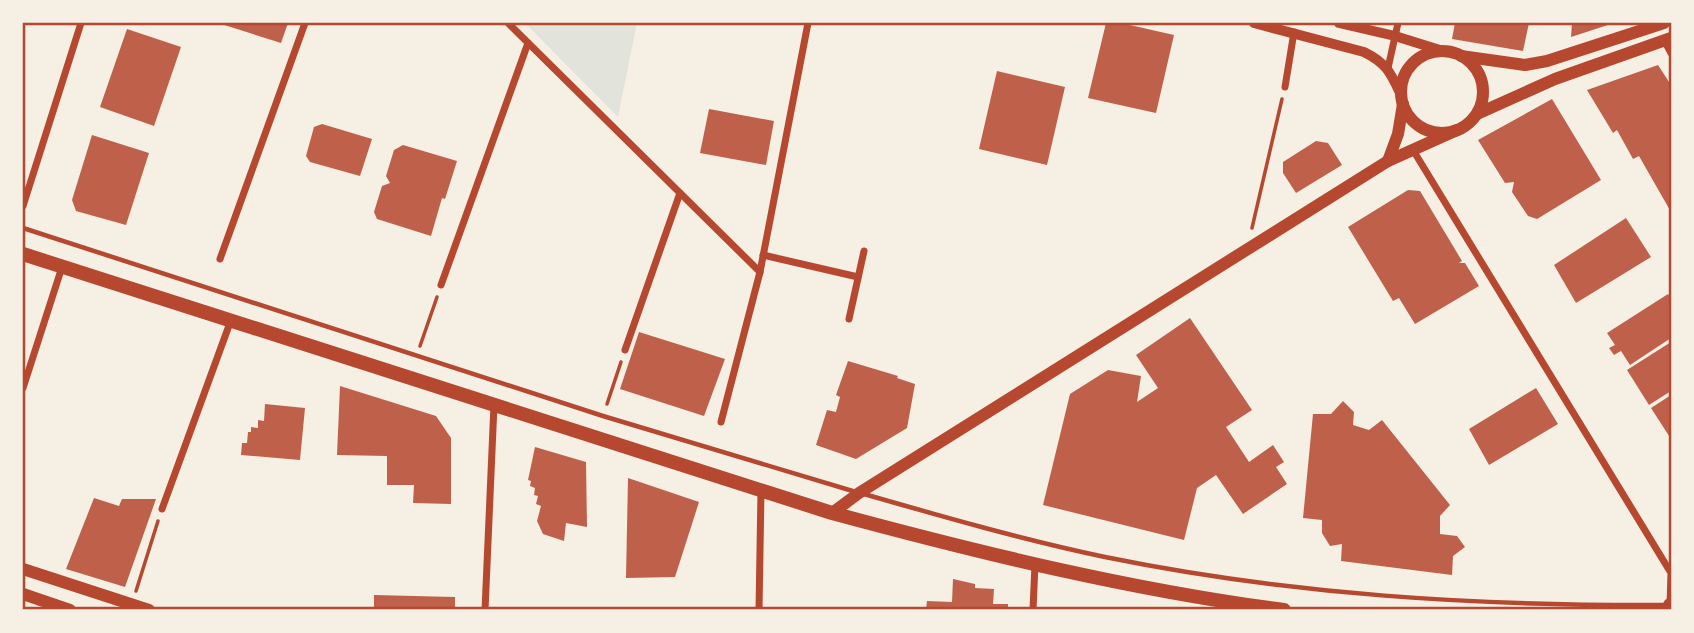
<svg xmlns="http://www.w3.org/2000/svg" width="1694" height="633" font-family="Poppins,sans-serif">
<rect width="100%" height="100%" fill="#f6efe4"/>
<!-- green -->
<polygon fill="#e2e4dc" points="525,23 637,23 618,117"/>
<!-- building -->
<g fill="#bf614a">
<polygon points="218,23 288,23 281,43"/>
<polygon points="1106,23 1121,23 1174,35 1156,113 1088,98"/>
<polygon points="1455,23 1529,23 1523,51 1452,39"/>
<polygon points="1572,23 1614,23 1571,37"/>
<polygon points="127,29 181,47 154,126 100,107"/>
<polygon points="1658,65 1671,85 1671,212 1639,156 1633,159 1617,130 1613,133 1587,90"/>
<polygon points="997,71 1065,87 1047,165 979,149"/>
<polygon points="1552,99 1601,180 1537,219 1528,216 1512,192 1514,182 1505,183 1478,140"/>
<polygon points="709,109 774,121 766,165 700,153"/>
<polygon points="322,124 372,139 360,176 310,162 306,156 314,127"/>
<polygon points="92,135 149,153 126,225 76,211 72,200"/>
<polygon points="1316,141 1328,143 1342,165 1296,193 1283,173 1283,162"/>
<polygon points="403,145 457,161 445,199 442,198 431,236 377,219 374,212 382,186 390,183 386,176 394,150"/>
<polygon points="1408,190 1420,191 1462,261 1459,263 1465,263 1479,286 1415,324 1399,298 1393,301 1348,227"/>
<polygon points="1626,218 1651,257 1576,303 1554,265"/>
<polygon points="1668,294 1671,299 1671,338 1630,365 1621,351 1614,355 1609,348 1615,345 1607,333"/>
<polygon points="1190,318 1252,410 1226,427 1249,462 1273,445 1284,462 1276,467 1287,484 1243,514 1216,475 1197,488 1184,540 1043,505 1070,394 1108,370 1141,376 1137,402 1158,388 1136,355"/>
<polygon points="639,332 725,359 704,416 620,389"/>
<polygon points="1671,342 1671,391 1649,405 1627,370"/>
<polygon points="848,361 898,376 897,378 915,384 907,428 856,459 816,445 827,410 836,412 840,397 836,395"/>
<polygon points="340,386 436,416 451,438 451,504 413,503 414,485 387,485 387,456 337,455"/>
<polygon points="1536,388 1558,424 1489,465 1469,429"/>
<polygon points="1671,395 1671,439 1651,408"/>
<polygon points="1343,401 1354,412 1353,425 1369,430 1382,420 1450,505 1440,516 1440,534 1457,536 1465,547 1453,556 1452,575 1341,561 1342,544 1330,546 1322,533 1322,520 1303,518 1313,414 1331,414"/>
<polygon points="265,404 305,408 300,460 241,455 242,443 247,443 248,432 251,432 251,427 258,428 258,420 264,421"/>
<polygon points="535,447 586,462 587,527 566,523 564,541 543,534 537,521 541,506 536,504 538,496 534,495 535,488 530,486 531,481 528,480"/>
<polygon points="628,478 699,502 675,577 626,578"/>
<polygon points="94,498 119,506 122,499 156,499 125,587 66,569"/>
<polygon points="953,579 975,584 975,588 994,589 993,604 1008,604 1008,610 926,610 927,601 952,602"/>
<polygon points="374,595 455,597 455,610 374,610"/>
</g>
<g fill="none" stroke-linecap="round" stroke-linejoin="round">
<!-- path -->
<g stroke="#b5482f" stroke-width="3.5">
<polyline points="1252,228 1282,99"/>
<polyline points="420,346 437,297"/>
<polyline points="607,404 621,362"/>
<polyline points="136,591 158,521"/>
</g>
<!-- service -->
<g stroke="#b5482f" stroke-width="4.5">
<polyline points="23,228 603,416 856,492"/>
<path d="M864,494C944,517 1024,540 1105,557C1291,595 1477,606 1667,605"/>
</g>
<!-- minor -->
<g stroke="#b5482f" stroke-width="7">
<polyline points="508,23 760,272"/>
<polyline points="1664,40 1671,53"/>
<polyline points="1388,68 1398,23"/>
<polyline points="1285,87 1294,32"/>
<polyline points="1413,150 1671,573 1670,604"/>
<polyline points="23,206 81,23"/>
<polyline points="763,255 858,277"/>
<polyline points="220,259 305,23"/>
<polyline points="441,285 528,43"/>
<polyline points="849,319 864,251"/>
<polyline points="625,350 680,193"/>
<polyline points="23,388 62,267"/>
<polyline points="721,422 760,272 808,23"/>
<polyline points="162,509 231,320"/>
<polyline points="485,610 494,405"/>
<polyline points="759,610 761,491"/>
<polyline points="1033,610 1035,564"/>
</g>
<!-- tertiary -->
<g stroke="#b5482f" stroke-width="10">
<path d="M1254,23L1364,52C1388,64 1391,74 1402,97"/>
<polyline points="1339,23 1395,36 1443,51"/>
</g>
<!-- secondary -->
<g stroke="#b5482f" stroke-width="12">
<circle cx="1442" cy="92" r="41"/>
<polyline points="1461,56 1525,65 1547,61 1664,23"/>
<polyline points="1477,114 1555,79 1671,38"/>
<polyline points="1388,161 1398,134 1403,104"/>
<polyline points="832,513 859,493 1388,161 1457,130"/>
<polyline points="23,569 149,610"/>
<polyline points="23,594 70,610"/>
</g>
<!-- primary -->
<g stroke="#b5482f" stroke-width="14">
<path d="M23,254L832,513C980,553 1131,590 1284,610"/>
<polyline points="1670,610 1670,605"/>
</g>
</g>
<!-- border -->
<rect width="1694" height="633" fill="none" stroke="#f6efe4" stroke-width="49"/>
<rect x="24" y="24" width="1646" height="584" fill="none" stroke="#b5482f" stroke-width="2.5"/>
</svg>
